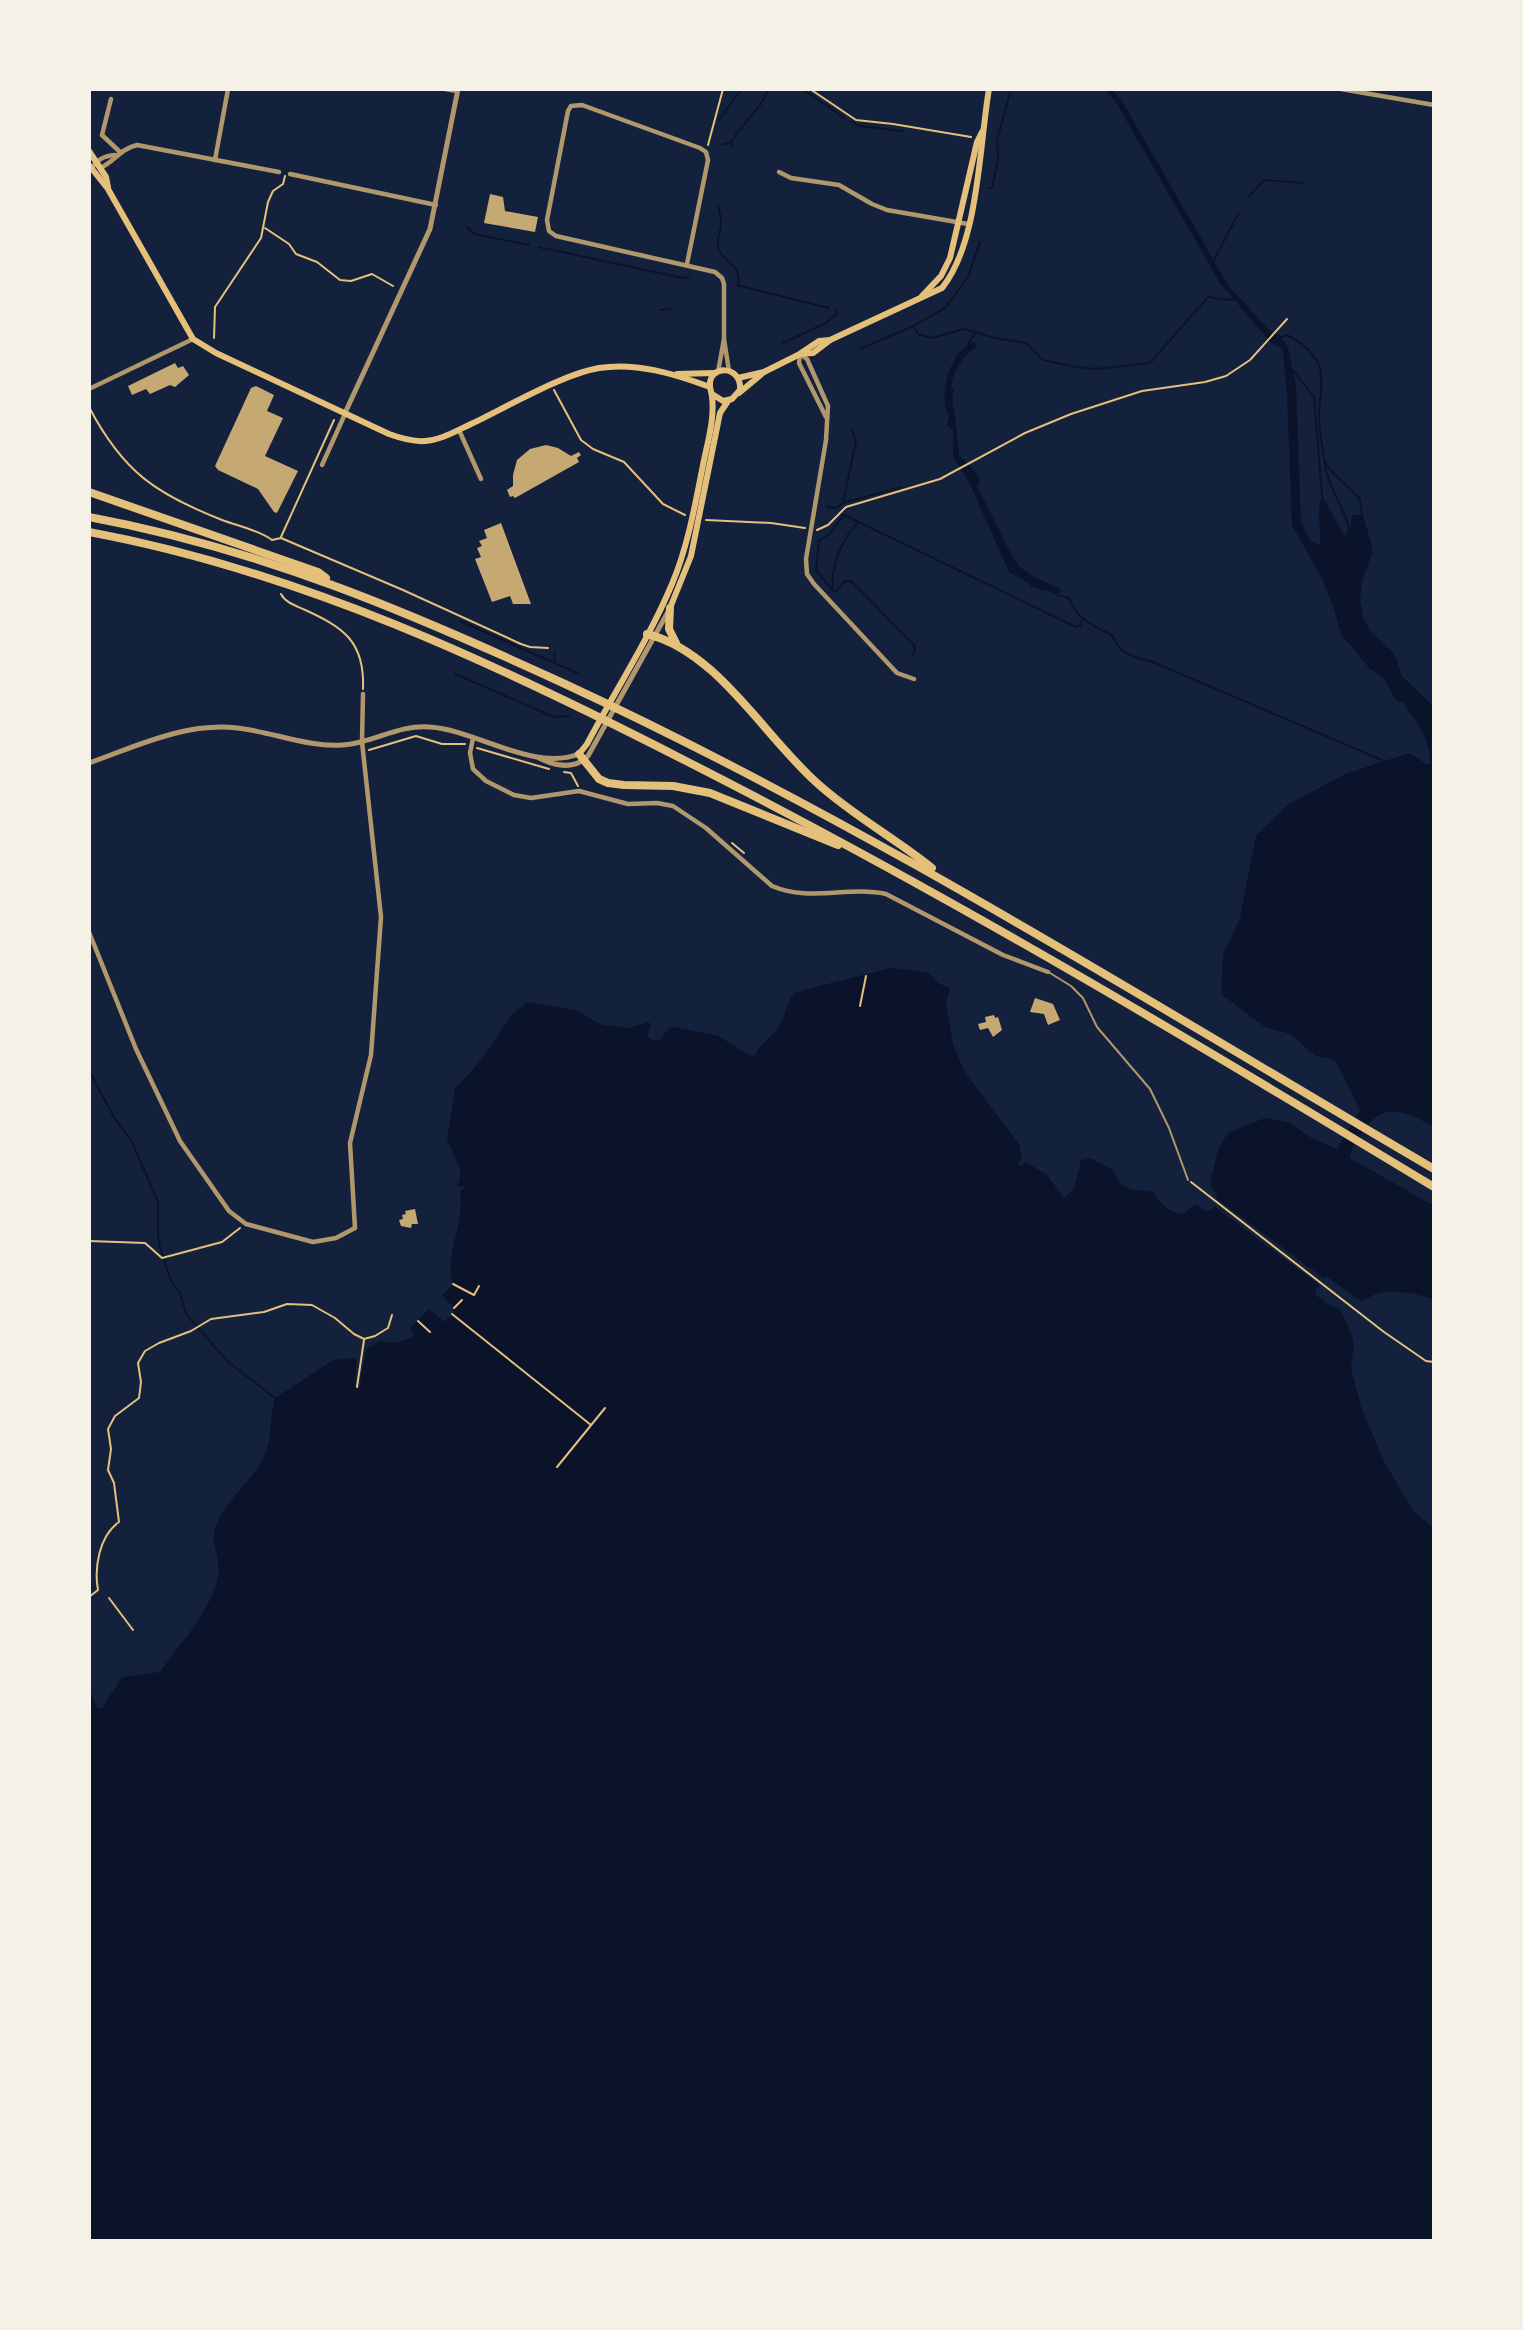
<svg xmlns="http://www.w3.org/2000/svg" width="1523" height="2330" font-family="Jost,sans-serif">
<rect width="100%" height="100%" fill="#14213d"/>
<!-- water -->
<g fill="#0b132b">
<path d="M1105,89H1112L1122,101L1228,285L1267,328L1280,336L1288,347L1296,385L1301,523L1311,541L1320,545C1322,529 1315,511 1322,496L1345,536L1351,527L1352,515H1363L1373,550L1362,582L1360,599L1364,620L1372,633L1394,653L1402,676L1434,707V1127C1405,1111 1383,1100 1362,1133C1357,1141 1350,1149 1350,1158L1434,1206V1299C1411,1293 1382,1285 1362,1302L1326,1276L1315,1290L1316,1295L1325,1302L1340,1310L1351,1332L1354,1345L1351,1368L1362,1410L1385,1463L1414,1512L1434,1528V2241H89V1689L97,1708H102L122,1677L160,1672C179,1645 214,1607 218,1575C221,1553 208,1545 217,1523C228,1497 253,1481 264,1456C272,1441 270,1416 275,1398L333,1360L357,1358L355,1387L359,1388L366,1350L379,1341L395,1343L413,1337L414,1334L410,1329L412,1326L429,1309L445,1322L452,1314L454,1308L442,1295L453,1284C444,1256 465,1223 460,1191L466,1187L457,1186L460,1180V1169L447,1139L455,1089L481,1060L512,1014L528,1002L575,1010L602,1025L628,1028L649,1022L651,1026L647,1036L653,1041L661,1039L668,1029L674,1027L719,1036L745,1053L755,1056C761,1041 771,1039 779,1026C787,1015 785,1000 796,992L890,968L927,972L940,984L950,988L946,1003L953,1044L965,1073L1019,1144L1022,1158L1017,1164L1021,1166L1026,1162L1047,1175L1064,1198L1074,1189L1081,1160L1092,1158C1098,1164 1105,1164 1111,1169C1116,1173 1117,1179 1121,1183C1130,1193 1141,1189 1153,1192C1160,1203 1169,1213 1183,1214L1196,1204L1207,1212L1214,1207L1217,1195L1211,1187V1178L1219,1147L1228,1133L1265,1118L1288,1122L1310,1137L1337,1149L1360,1110L1335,1060L1316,1056L1290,1034L1265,1027L1221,994L1223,955L1240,918L1256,835L1289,804L1345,774L1409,753L1428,765L1431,763C1429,751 1427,739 1421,729C1416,720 1409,714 1405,704L1395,699L1384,678L1369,668L1341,634L1333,606L1322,579L1292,525L1287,394L1283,352L1280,347L1271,343L1220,283L1117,104Z"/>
<path d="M975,342L976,347C933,380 960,412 958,454L976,472L980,480L977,486L1011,554L1021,568L1034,577L1060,588L1061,591L1057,594L1033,586L1009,572L969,482L953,457V431L947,425L949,416C937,400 950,347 975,342Z"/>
</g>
<!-- pier -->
<polygon fill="#14213d" points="1213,1196 1326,1280 1321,1286 1211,1204"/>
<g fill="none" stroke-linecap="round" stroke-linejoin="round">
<!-- stream -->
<g stroke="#0b132b" stroke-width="2">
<polyline points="804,90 844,118"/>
<polyline points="719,120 741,89"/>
<polyline points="851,122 859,126 903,131"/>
<polyline points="723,144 731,143"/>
<path d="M733,148L731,143C741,122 761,112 768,89"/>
<polyline points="989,188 992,188 998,160 997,140 1011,89"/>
<polyline points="1249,196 1264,180 1304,183"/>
<path d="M718,206C720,212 721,218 721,223C721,233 714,243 720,252C728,265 742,267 738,285"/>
<polyline points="466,226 474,234 529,245"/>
<polyline points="539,247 682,278 689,277"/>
<polyline points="1214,260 1238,214"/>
<polyline points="737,285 829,308"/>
<polyline points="660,310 670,309"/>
<polyline points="836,311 838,314"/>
<polyline points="913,326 918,334 932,338 964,329 995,338 1026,343 1043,360 1076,367 1096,369 1150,363 1208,297 1228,300 1235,298"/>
<path d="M1281,337L1287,335C1300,342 1315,353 1320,368C1324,384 1319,401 1319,417C1320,433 1322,449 1325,465C1328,489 1345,506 1349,530"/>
<polyline points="783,343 826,323 836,314"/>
<polyline points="968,345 974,334"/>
<polyline points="860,349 913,326 945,308 968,277 980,242"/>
<polyline points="1292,369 1314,397 1322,496"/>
<polyline points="953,389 951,401 955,422"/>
<polyline points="958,448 958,454 961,459"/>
<polyline points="1324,460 1333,473 1360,499 1362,517"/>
<polyline points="843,503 856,441 852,430"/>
<polyline points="827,507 837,508"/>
<polyline points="836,508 843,503 902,487"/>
<polyline points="842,514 1076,627 1080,626 1082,621"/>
<polyline points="843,516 829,534 819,541 816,570 833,591 836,591 845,581 852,582 914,645 915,652 912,656"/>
<polyline points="1031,585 1042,589"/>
<path d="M833,590C830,567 842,539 858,522"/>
<path d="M1057,595L1069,598C1076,619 1094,626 1112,635C1121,656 1132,656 1153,662L1382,760"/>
<polyline points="460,621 577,673"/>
<polyline points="554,661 555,652"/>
<polyline points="455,674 554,717 569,716"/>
<polyline points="89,1071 114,1117 132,1142 158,1202 158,1234 160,1247 171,1281 180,1293 186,1314 227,1361 275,1398"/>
</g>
</g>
<!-- building -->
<g fill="#c6a872">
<polygon points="490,194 503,197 505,211 538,217 535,232 484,223"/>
<polygon points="175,363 178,368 183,366 189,375 175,387 170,385 150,394 146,389 132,395 128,386"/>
<polygon points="256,386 274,395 267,411 283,418 265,456 298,471 277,513 274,512 258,489 218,470 215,466 251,388"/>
<polygon points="546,445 558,448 571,456 579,452 581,455 577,458 579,462 515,498 513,496 510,497 507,490 513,486 513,475 517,460 530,449"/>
<polygon points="501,523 531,604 513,604 510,596 492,602 475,559 481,557 477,548 482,546 479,541 487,538 484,530"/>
<polygon points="1035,998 1053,1004 1060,1020 1048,1025 1044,1014 1030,1012"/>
<polygon points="994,1015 995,1018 998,1017 1002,1030 993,1037 988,1028 980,1030 978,1024 986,1022 985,1017"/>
<polygon points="415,1209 418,1224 412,1224 411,1228 401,1226 399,1220 403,1219 402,1215 406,1214 405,1211"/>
</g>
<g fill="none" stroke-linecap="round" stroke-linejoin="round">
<!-- path -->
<g stroke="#e5c07b" stroke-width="2">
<polyline points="810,89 856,120 893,124 971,137"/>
<polyline points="708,145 723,89"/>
<polyline points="265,228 289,244 296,254 317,262 340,280 351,281 372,274 393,286"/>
<polyline points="214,338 215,307 261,238 268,202 273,191 283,184 285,176"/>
<polyline points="554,390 581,440 593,449 624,462 663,504 685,515"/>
<path d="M89,407C123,472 156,494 222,520C238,526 259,530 272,540L281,538L403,590L521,644L530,647L548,648"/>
<polyline points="706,520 771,523 805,528"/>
<polyline points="817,530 828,525 846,507 940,479 1025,433 1071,414 1142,391 1205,382 1226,376 1250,360 1287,319"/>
<polyline points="281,537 334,420"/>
<path d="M281,594C285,602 294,605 303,609C343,627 365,641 363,689"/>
<polyline points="477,748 549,769"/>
<polyline points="369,750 416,736 442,744 465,744"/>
<polyline points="564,772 571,773 578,786"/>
<polyline points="732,843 744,853"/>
<polyline points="860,1006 866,976"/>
<polyline points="1191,1182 1384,1332 1426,1361 1434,1362"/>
<polyline points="89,1241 145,1243 162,1258 222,1242 240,1228"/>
<polyline points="453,1284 474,1295 479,1286"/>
<polyline points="454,1308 462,1300"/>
<polyline points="452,1314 591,1425"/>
<polyline points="418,1321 430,1332"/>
<polyline points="357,1387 364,1340"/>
<polyline points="557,1467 605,1408"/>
<path d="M89,1597L98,1590C94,1568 99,1536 119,1522L114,1483L108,1470L111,1449L108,1429L115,1416L139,1398L141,1382L138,1363L145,1351L159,1343L191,1331L211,1319L264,1312L287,1304L312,1305L335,1318L354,1334L364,1339L375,1336L388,1328L392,1315"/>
<polyline points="109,1598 133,1630"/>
</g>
<!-- service -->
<polyline stroke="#b1986c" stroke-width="2" points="1050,973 1071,986 1083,998 1097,1027 1150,1089 1169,1128 1188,1180"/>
<!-- minor -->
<g stroke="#b1986c" stroke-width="4.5">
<polyline points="445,89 457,91"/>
<polyline points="1341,89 1434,105"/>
<polyline points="111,99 102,135 120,152"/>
<polyline points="215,160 228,89"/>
<path d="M92,168C98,159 104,156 115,155"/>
<path d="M100,168C114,162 120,149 137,145L279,172"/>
<polyline points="779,172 791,178 839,185 872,204 887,210 968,224"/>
<polyline points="290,174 436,205"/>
<polyline points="687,264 708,160 706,152 700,148 582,105 571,106 568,111 547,220 549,231 556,236 715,272 722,278 724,284 724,339"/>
<polyline points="800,354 799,363 826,417"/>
<polyline points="801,355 807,359 828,406 826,440 806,559 807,574 814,584 897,673 914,679"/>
<polyline points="718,372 724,339 729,371"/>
<polyline points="89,389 193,339"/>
<polyline points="459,430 481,479"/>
<polyline points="322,465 345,414"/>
<path d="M473,738L470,753L473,769L486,781L514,795L531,798L579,791L628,804L657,803L673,806L706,828L772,886C809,902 848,886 886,894L1003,955L1048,972"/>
<polyline points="89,932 136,1049 180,1141 229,1211 246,1224 313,1242 336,1238 355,1228 350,1143 371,1055 381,917 362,742 363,694"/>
</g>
<!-- tertiary -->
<g stroke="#b1986c" stroke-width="5">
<polyline points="345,413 430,229 458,89"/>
<path d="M539,758C555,766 574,770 588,756L669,610"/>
<path d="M89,763C137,746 186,722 237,728C273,732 306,747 342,745C372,744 398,724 430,727C476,730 533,772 579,754"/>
</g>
<!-- secondary -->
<g stroke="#e5c07b" stroke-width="6">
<polyline points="89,151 106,177 108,187"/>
<path d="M89,165L108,189L193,339L216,353L389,434C400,438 413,442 425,441C441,440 456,431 471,424C505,408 563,374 599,368C636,362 675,374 710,387"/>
<polyline points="922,296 941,276 950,258 977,142 982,132"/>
<polyline points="801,353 819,341 830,340"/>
<polyline points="677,374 715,373"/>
<path d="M738,378L764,372L800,354L813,353L830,340L942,288C979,242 979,147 989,89"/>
<polyline points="739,393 764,372"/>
<polyline points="670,608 691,556 720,413 728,401"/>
<path d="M579,754L587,744C615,691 649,639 672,584C688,546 695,505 703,465C707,444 715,419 712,397C712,395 710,388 710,386C708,365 742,364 740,390L732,399L723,401L712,394"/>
</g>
<!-- motorway -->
<g stroke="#e5c07b" stroke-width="8">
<polyline points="89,492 318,572 326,578"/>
<path d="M89,517C261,549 407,611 565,684C867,824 1147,1001 1434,1169"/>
<path d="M89,532C300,571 497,664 686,761C942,891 1188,1038 1434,1187"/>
<polyline points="670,608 669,629 676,643"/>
<path d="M647,634C717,651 764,736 817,783C852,815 895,838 932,868"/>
<polyline points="579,754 599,779 608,783 624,785 673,786 710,793 838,845"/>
</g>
</g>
<!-- border -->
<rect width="1523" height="2330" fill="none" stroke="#f6f1e7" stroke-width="182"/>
</svg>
